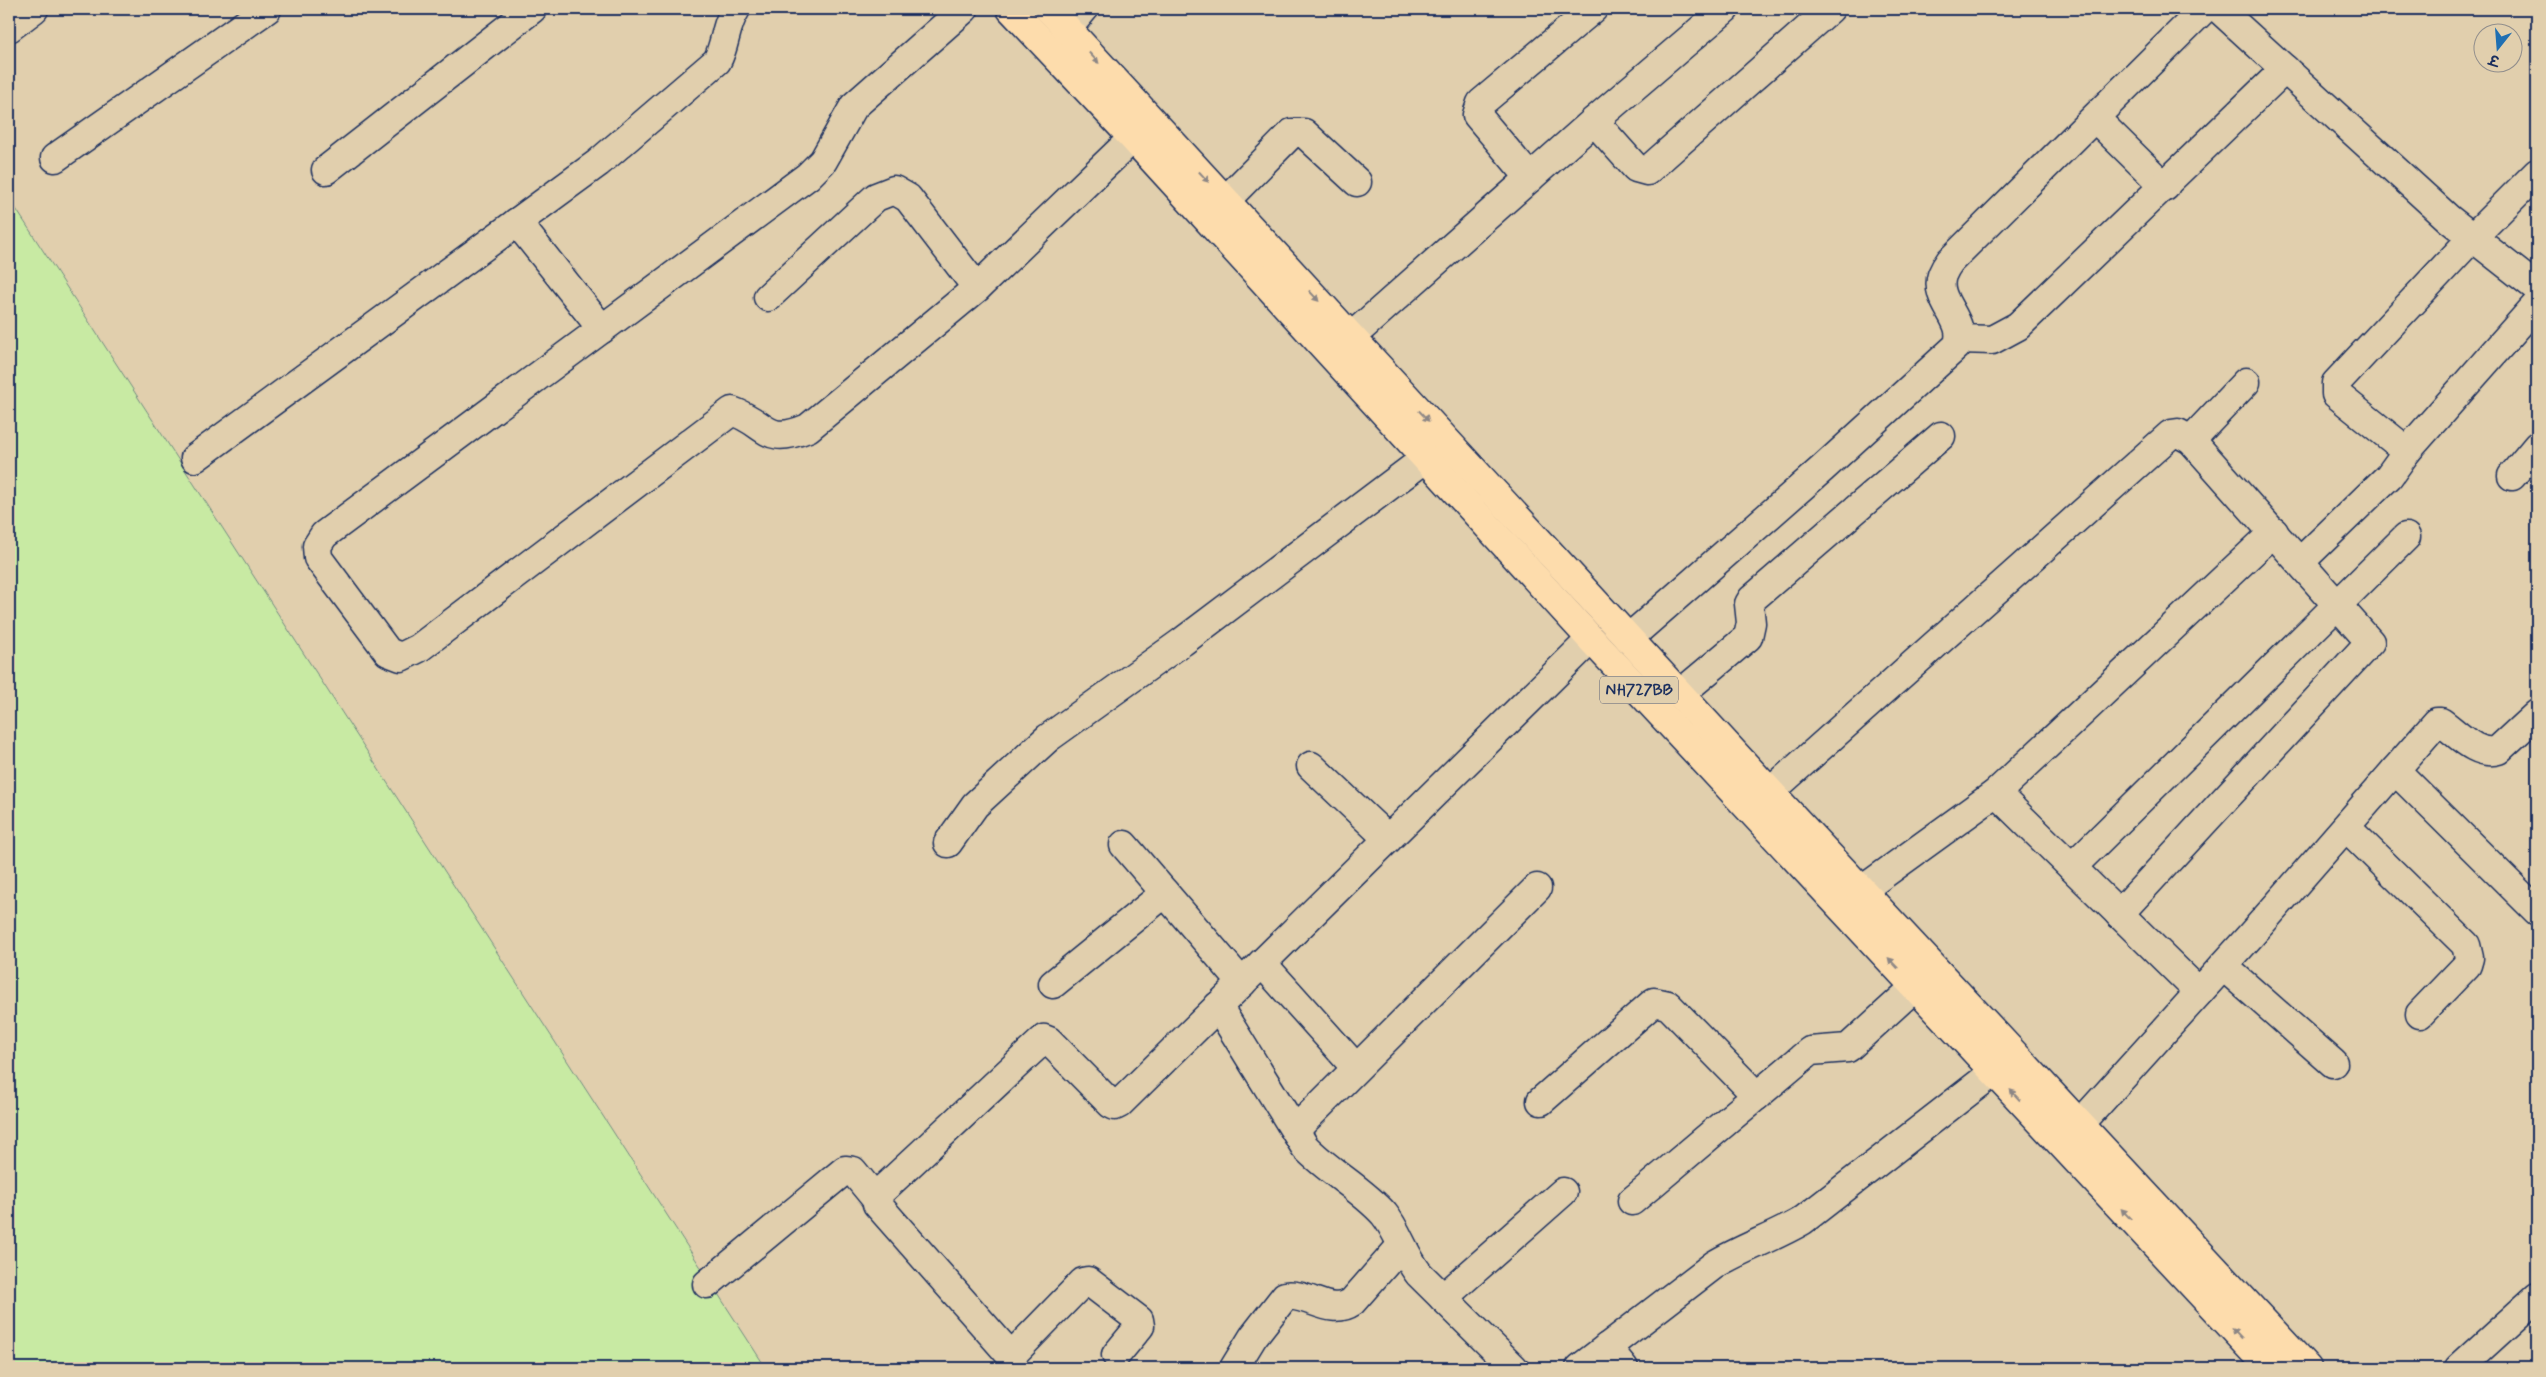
<svg xmlns="http://www.w3.org/2000/svg" width="2546" height="1377" font-family="Mynerve,'Playpen Sans Deva',sans-serif">
<rect width="100%" height="100%" fill="#e1cfad"/>
<filter id="ink" filterUnits="userSpaceOnUse"><feTurbulence type="fractalNoise" baseFrequency=".02" numOctaves="2"/><feDisplacementMap in="SourceGraphic" scale="10" xChannelSelector="R" yChannelSelector="G"/><feConvolveMatrix kernelMatrix="1 2 1 2 8 2 1 2 1" color-interpolation-filters="sRGB"/></filter>
<g filter="url(#ink)">
<!-- green -->
<polygon fill="#c8eaa3" stroke="#728c80" points="9,198 766,1368 9,1368"/>
<g fill="none" stroke-linecap="round" stroke-linejoin="round">
<!-- minor casing -->
<g stroke="#1b2f5e" stroke-width="31">
<g id="minor">
<path d="M964,9L854,106L823,161L808,176L324,535L317,546L318,558L388,652L401,657L419,648L732,411C769,424 764,446 808,428L977,288L1133,138"/>
<polyline points="2219,9 2449,219 2537,288"/>
<polyline points="9,28 34,9"/>
<polyline points="1067,29 1084,9"/>
<polyline points="2095,118 2165,187"/>
<polyline points="1594,121 1636,168 1647,171 1830,9"/>
<polyline points="55,158 267,9"/>
<polyline points="326,170 532,9"/>
<polyline points="1530,178 1477,115 1481,103 1593,9"/>
<polyline points="1226,200 1292,133 1304,133 1357,182"/>
<polyline points="517,222 602,329"/>
<polyline points="768,297 876,197 894,190 908,198 977,288"/>
<polyline points="1960,339 1992,340 2018,326 2285,69"/>
<polyline points="1333,353 1594,121 1725,9"/>
<polyline points="2191,440 2246,382"/>
<polyline points="2407,451 2336,394 2336,383 2472,238 2537,173"/>
<path d="M195,458L598,163L717,61C726,44 725,25 736,9"/>
<polyline points="2512,476 2537,446"/>
<polyline points="2300,562 2389,476 2407,451 2537,304"/>
<path d="M1629,638L1822,469L1957,346C1969,321 1933,302 1942,275C1944,270 1947,265 1950,261L2204,9"/>
<polyline points="1680,694 1748,637 1751,623 1749,604 1752,599 1941,436"/>
<polyline points="1311,766 1388,839"/>
<polyline points="2395,770 2537,911"/>
<polyline points="1770,792 2171,434 2178,433 2191,440 2370,642 2119,914"/>
<polyline points="1996,793 2199,992"/>
<polyline points="2346,827 2466,945 2469,958 2467,965 2420,1014"/>
<polyline points="948,843 975,805 1048,738 1182,642 1426,458"/>
<polyline points="1124,845 1242,983"/>
<polyline points="2072,867 2406,537"/>
<polyline points="1862,890 1996,793 2274,532"/>
<polyline points="1262,963 1356,1068"/>
<polyline points="2223,966 2333,1063"/>
<polyline points="1053,984 1165,893"/>
<path d="M1218,1006L1305,1147C1329,1172 1362,1189 1384,1214C1398,1231 1404,1255 1419,1274L1514,1368"/>
<polyline points="1541,1101 1654,1002 1668,1005 1757,1096"/>
<path d="M2080,1124L2251,935L2437,722H2441C2457,733 2477,757 2498,750L2537,714"/>
<polyline points="1295,1130 1537,888"/>
<polyline points="1632,1201 1810,1051 1848,1048 1915,987"/>
<polyline points="707,1284 845,1170 853,1171 876,1199"/>
<polyline points="1443,1298 1563,1192"/>
<polyline points="1607,1347 1624,1368"/>
<polyline points="1116,1355 1140,1326 1139,1320 1088,1281 1083,1282 1011,1356 877,1204 877,1195 1044,1039 1049,1041 1111,1104 1115,1106 1119,1104 1591,639"/>
<path d="M1234,1368L1253,1337L1285,1296C1308,1292 1330,1317 1352,1302L1401,1246"/>
<path d="M1580,1368L1714,1265C1742,1248 1773,1238 1802,1221L1994,1072"/>
<polyline points="2459,1368 2537,1297"/>
</g>
</g>
<!-- highway casing -->
<g stroke="#1b2f5e" stroke-width="31">
<g id="highway">
<polyline points="1011,9 1133,138 1591,639 2270,1368"/>
<polyline points="1049,9 1770,792 2307,1368"/>
</g>
</g>
<!-- minor -->
<use href="#minor" stroke="#e1cfad" stroke-width="28"/>
<!-- highway -->
<use href="#highway" stroke="#fddcac" stroke-width="28"/>
</g>
<!-- one-way arrows -->
<defs><path id="oneway-solid" d="M-6-.8H1V-3.2L6.5 0L1 3.2V.8H-6Z" transform="scale(1.25)"/></defs>
<g fill="#8c8685">
<use href="#oneway-solid" transform="translate(1094 58) rotate(47)"/>
<use href="#oneway-solid" transform="translate(1204 177) rotate(47)"/>
<use href="#oneway-solid" transform="translate(1314 296) rotate(47)"/>
<use href="#oneway-solid" transform="translate(1424 416) rotate(47)"/>
<use href="#oneway-solid" transform="translate(1893 963) rotate(-133)"/>
<use href="#oneway-solid" transform="translate(2015 1095) rotate(-133)"/>
<use href="#oneway-solid" transform="translate(2126 1214) rotate(-133)"/>
<use href="#oneway-solid" transform="translate(2237 1333) rotate(-133)"/>
</g>
</g>
<g text-anchor="middle" dominant-baseline="central" stroke-width="4" stroke-linejoin="round" paint-order="stroke">
<!-- shield labels -->
<rect fill="#e1cfad" stroke="#565f76" stroke-width="1" x="1600" y="676.5" width="78" height="27" rx="4"/>
<g font-size="16" font-weight="bold" fill="#1b2f5e">
<text x="1639" y="690">NH727BB</text>
</g>
</g>
<!-- margin -->
<rect width="2546" height="1377" fill="none" stroke="#e1cfad" stroke-width="30"/>
<rect x="15" y="15" width="2516" height="1347" fill="none" stroke="#1b2f5e" stroke-width="2" filter="url(#ink)"/>
<!-- north arrow -->
<g transform="translate(2498 48) rotate(197)"><circle r="24" fill="#e1cfad" stroke="#928f8d"/>
<path d="M0-4L9 19L0 12L-9 19Z" fill="#1f6fb2"/>
<text y="-8" font-size="14" font-weight="bold" text-anchor="middle" fill="#1b2f5e">उ</text>
</g>
</svg>
